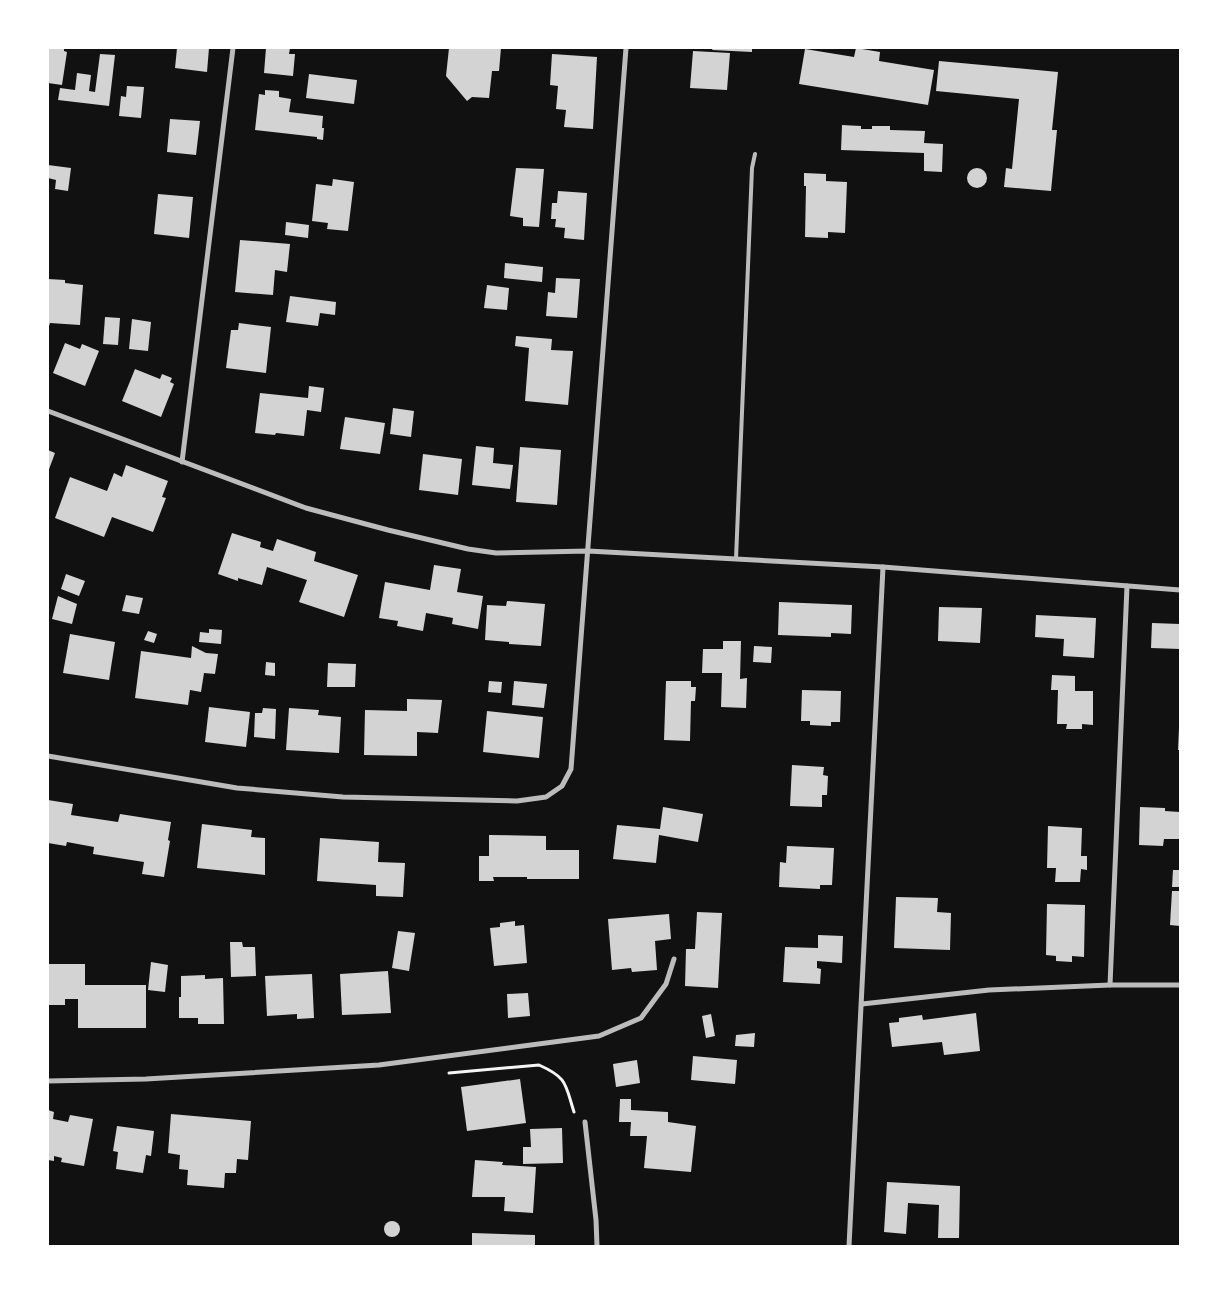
<svg xmlns="http://www.w3.org/2000/svg" width="1228" height="1294" font-family="'Archivo Narrow',sans-serif">
<rect width="100%" height="100%" fill="#111"/>
<!-- building -->
<g fill="#d3d3d3">
<polygon points="48,48 64,48 64,51 67,52 62,85 48,83"/>
<polygon points="177,48 209,48 207,72 175,68"/>
<polygon points="266,48 290,48 289,54 295,54 293,76 264,73"/>
<polygon points="449,48 501,48 499,71 492,71 489,98 472,97 467,101 446,76"/>
<polygon points="713,48 752,48 752,52 712,50"/>
<polygon points="856,48 880,52 879,61 934,70 928,105 799,84 805,49 854,57"/>
<polygon points="693,51 730,53 727,90 690,88"/>
<polygon points="100,54 115,55 109,106 58,100 60,88 75,90 77,73 91,75 89,91 95,92"/>
<polygon points="552,54 597,57 593,129 564,127 566,110 556,109 558,86 550,85"/>
<polygon points="939,61 1058,72 1052,130 1057,130 1051,191 1004,187 1006,168 1012,169 1019,99 936,91"/>
<polygon points="309,74 357,80 354,104 306,98"/>
<polygon points="127,86 144,87 141,118 119,116 121,96 126,97"/>
<polygon points="265,90 279,91 279,97 291,99 289,112 323,116 322,128 324,128 323,140 317,139 317,137 255,130 259,94 265,95"/>
<polygon points="170,119 200,121 196,155 167,152"/>
<polygon points="842,125 861,126 861,129 872,129 872,126 890,126 890,130 925,131 924,143 943,144 942,172 924,171 924,153 841,150"/>
<polygon points="48,165 71,168 68,191 55,189 56,180 48,178"/>
<polygon points="516,168 544,169 539,227 523,226 523,218 510,216"/>
<circle cx="977" cy="178" r="10"/>
<polygon points="804,173 826,174 826,181 847,182 845,233 828,232 828,238 805,237 806,186 804,186"/>
<polygon points="333,179 354,182 348,231 327,229 328,223 312,221 316,184 332,186"/>
<polygon points="558,191 587,193 584,240 564,238 565,228 555,227 556,219 551,219 552,203 557,203"/>
<polygon points="158,194 193,197 189,238 154,234"/>
<polygon points="286,222 309,225 308,238 285,235"/>
<polygon points="240,240 290,244 287,272 275,270 273,295 235,292"/>
<polygon points="505,263 543,267 542,282 504,278"/>
<polygon points="556,278 580,279 577,318 546,316 548,292 555,293"/>
<polygon points="48,279 65,280 65,283 83,285 80,325 50,323 48,329"/>
<polygon points="487,285 509,288 507,310 484,308"/>
<polygon points="290,296 336,302 335,315 320,313 318,326 286,322"/>
<polygon points="105,317 120,318 118,345 103,344"/>
<polygon points="132,319 151,322 148,351 129,349"/>
<polygon points="239,323 271,327 266,373 226,368 231,330 238,330"/>
<polygon points="516,336 552,339 551,350 573,351 568,405 525,401 529,348 515,346"/>
<polygon points="65,343 80,349 82,344 99,351 85,386 53,373"/>
<polygon points="135,369 160,379 162,374 172,378 170,382 174,384 161,417 122,401"/>
<polygon points="309,386 324,388 321,412 307,410 304,436 276,433 275,435 255,433 260,393 308,398"/>
<polygon points="393,408 414,411 411,437 390,434"/>
<polygon points="345,417 385,423 380,454 340,449"/>
<polygon points="476,446 494,448 493,463 513,465 510,489 472,485"/>
<polygon points="520,447 561,450 557,505 516,502"/>
<polygon points="48,450 55,453 48,472"/>
<polygon points="423,454 462,459 458,495 419,490"/>
<polygon points="126,465 168,481 162,497 166,498 153,532 112,517 104,537 55,518 70,477 107,491 114,473 122,477"/>
<polygon points="232,533 261,542 260,547 273,551 277,539 316,552 314,561 358,575 344,617 299,602 307,580 267,567 262,585 238,578 238,581 218,574"/>
<polygon points="434,565 461,569 457,592 483,596 478,629 452,624 453,618 426,613 423,631 397,626 398,621 379,618 385,582 430,590"/>
<polygon points="66,574 85,581 79,596 61,589"/>
<polygon points="126,595 143,598 139,614 122,611"/>
<polygon points="58,596 77,604 72,624 52,619"/>
<polygon points="507,601 545,604 541,646 509,644 509,642 485,640 487,605 506,606"/>
<polygon points="779,602 852,605 851,634 831,633 831,637 778,635"/>
<polygon points="939,607 982,608 980,643 938,641"/>
<polygon points="1036,615 1096,618 1094,658 1063,656 1064,639 1035,637"/>
<polygon points="1152,623 1180,624 1180,649 1151,648"/>
<polygon points="209,629 222,630 221,644 199,642 200,632 209,633"/>
<polygon points="148,631 157,634 154,643 144,640"/>
<polygon points="70,634 115,642 109,680 63,673"/>
<polygon points="723,641 741,641 740,679 747,678 746,708 721,707 722,673 702,673 703,649 723,649"/>
<polygon points="192,646 206,653 218,654 215,674 204,673 201,692 190,690 188,705 135,698 141,651 191,658"/>
<polygon points="754,646 772,647 771,663 753,662"/>
<polygon points="266,662 275,663 275,676 265,675"/>
<polygon points="328,663 356,664 355,687 327,687"/>
<polygon points="1052,675 1075,676 1075,691 1093,691 1093,725 1082,724 1082,729 1066,729 1067,724 1057,724 1058,690 1051,690"/>
<polygon points="489,681 502,682 501,693 488,692"/>
<polygon points="514,681 547,684 544,708 512,705"/>
<polygon points="666,681 691,681 691,687 696,687 695,701 691,701 690,741 664,740"/>
<polygon points="802,690 841,691 840,722 831,722 831,726 810,725 810,721 801,721"/>
<polygon points="407,699 442,700 438,733 417,732 417,756 364,755 365,710 407,711"/>
<polygon points="209,707 250,712 246,747 205,742"/>
<polygon points="263,708 276,709 275,739 254,737 255,713 262,713"/>
<polygon points="289,708 319,710 318,715 341,717 339,753 286,750"/>
<polygon points="487,711 543,717 539,758 483,752"/>
<polygon points="1179,728 1180,728 1180,750 1178,750"/>
<polygon points="792,765 824,767 823,775 828,776 827,795 822,795 822,807 790,806"/>
<polygon points="48,800 73,804 71,815 118,822 120,814 171,822 168,840 170,841 164,877 142,874 144,862 93,854 94,847 67,842 66,846 48,843"/>
<polygon points="663,807 703,814 698,842 659,835 656,863 613,859 617,825 660,829"/>
<polygon points="1140,807 1165,808 1165,811 1180,812 1180,839 1164,839 1163,846 1139,845"/>
<polygon points="202,824 252,830 251,837 265,838 265,875 197,868"/>
<polygon points="1048,826 1082,828 1081,856 1087,856 1087,870 1081,869 1080,882 1055,882 1056,868 1047,868"/>
<polygon points="489,835 546,836 546,850 579,850 579,879 527,879 527,877 493,877 494,881 479,881 479,856 489,856"/>
<polygon points="320,838 379,842 378,862 405,863 403,897 376,896 376,885 317,881"/>
<polygon points="787,846 834,848 832,885 820,885 820,889 779,887 780,862 786,863"/>
<polygon points="1173,870 1180,870 1180,887 1172,887"/>
<polygon points="1172,891 1180,891 1180,926 1170,925"/>
<polygon points="896,897 938,898 937,912 951,913 950,950 894,948"/>
<polygon points="1047,904 1085,905 1084,957 1072,956 1072,962 1056,961 1056,956 1046,955"/>
<polygon points="697,912 722,913 718,988 685,986 686,949 695,949"/>
<polygon points="669,914 671,939 655,941 657,970 632,972 631,968 612,970 608,919"/>
<polygon points="515,921 515,926 524,925 527,963 494,966 490,928 500,927 500,923"/>
<polygon points="398,931 415,933 409,971 392,968"/>
<polygon points="818,935 843,936 842,963 817,961 817,968 821,969 820,984 783,982 785,947 818,948"/>
<polygon points="230,942 242,942 243,947 255,947 256,976 231,977"/>
<polygon points="151,962 168,965 165,992 148,990"/>
<polygon points="48,964 85,964 85,985 146,985 146,1028 78,1028 78,999 65,999 65,1005 48,1005"/>
<polygon points="388,971 391,1013 342,1015 340,974"/>
<polygon points="312,974 314,1018 297,1019 297,1014 267,1016 265,976"/>
<polygon points="205,975 205,979 223,978 224,1024 198,1024 198,1018 179,1018 179,997 181,997 181,976"/>
<polygon points="528,993 530,1016 508,1018 507,994"/>
<polygon points="976,1013 980,1051 944,1055 942,1042 892,1047 889,1023 899,1022 899,1018 922,1015 923,1020"/>
<polygon points="711,1014 715,1036 706,1038 702,1016"/>
<polygon points="755,1033 754,1047 735,1046 736,1035"/>
<polygon points="693,1056 737,1060 735,1084 691,1080"/>
<polygon points="637,1060 640,1083 616,1087 613,1064"/>
<polygon points="520,1079 526,1123 467,1131 461,1087"/>
<polygon points="620,1099 631,1099 631,1110 668,1112 668,1122 696,1126 691,1172 644,1168 647,1136 630,1136 631,1122 619,1122"/>
<polygon points="48,1110 54,1112 53,1119 68,1122 70,1115 93,1119 84,1166 61,1162 62,1158 54,1156 54,1161 48,1160"/>
<polygon points="171,1114 251,1121 248,1160 237,1159 236,1173 225,1173 224,1188 187,1185 188,1170 179,1169 180,1155 168,1153"/>
<polygon points="117,1126 154,1131 151,1156 146,1155 143,1173 116,1169 118,1152 113,1151"/>
<polygon points="562,1128 563,1163 523,1164 523,1147 531,1147 530,1129"/>
<polygon points="475,1160 503,1162 502,1165 536,1167 533,1213 504,1211 505,1197 472,1197"/>
<polygon points="887,1182 960,1186 959,1238 938,1238 939,1205 908,1203 906,1234 884,1232"/>
<circle cx="392" cy="1229" r="8"/>
<polygon points="472,1233 535,1235 535,1246 472,1246"/>
</g>
<g fill="none" stroke-linecap="round" stroke-linejoin="round">
<!-- path -->
<path stroke="#f5f5f5" stroke-width="3" d="M449,1073L539,1065C568,1078 565,1084 574,1112"/>
<!-- service -->
<polyline stroke="#bcbcbc" stroke-width="4" points="736,559 752,168 755,154"/>
<!-- minor -->
<g stroke="#bcbcbc" stroke-width="5">
<polyline points="48,411 306,508 388,530 468,549 496,553 588,551 883,567 1180,590"/>
<polyline points="182,462 233,48"/>
<polyline points="48,756 237,788 343,797 517,801 546,797 562,786 571,769 626,48"/>
<polyline points="1110,985 1127,586"/>
<polyline points="862,1004 989,990 1110,985 1180,985"/>
<polyline points="48,1081 146,1079 379,1065 599,1036 641,1018 666,984 674,959"/>
<polyline points="585,1122 596,1220 597,1246"/>
<polyline points="849,1246 883,567"/>
</g>
</g>
<!-- border -->
<rect width="1228" height="1294" fill="none" stroke="#ffffff" stroke-width="98"/>
</svg>
